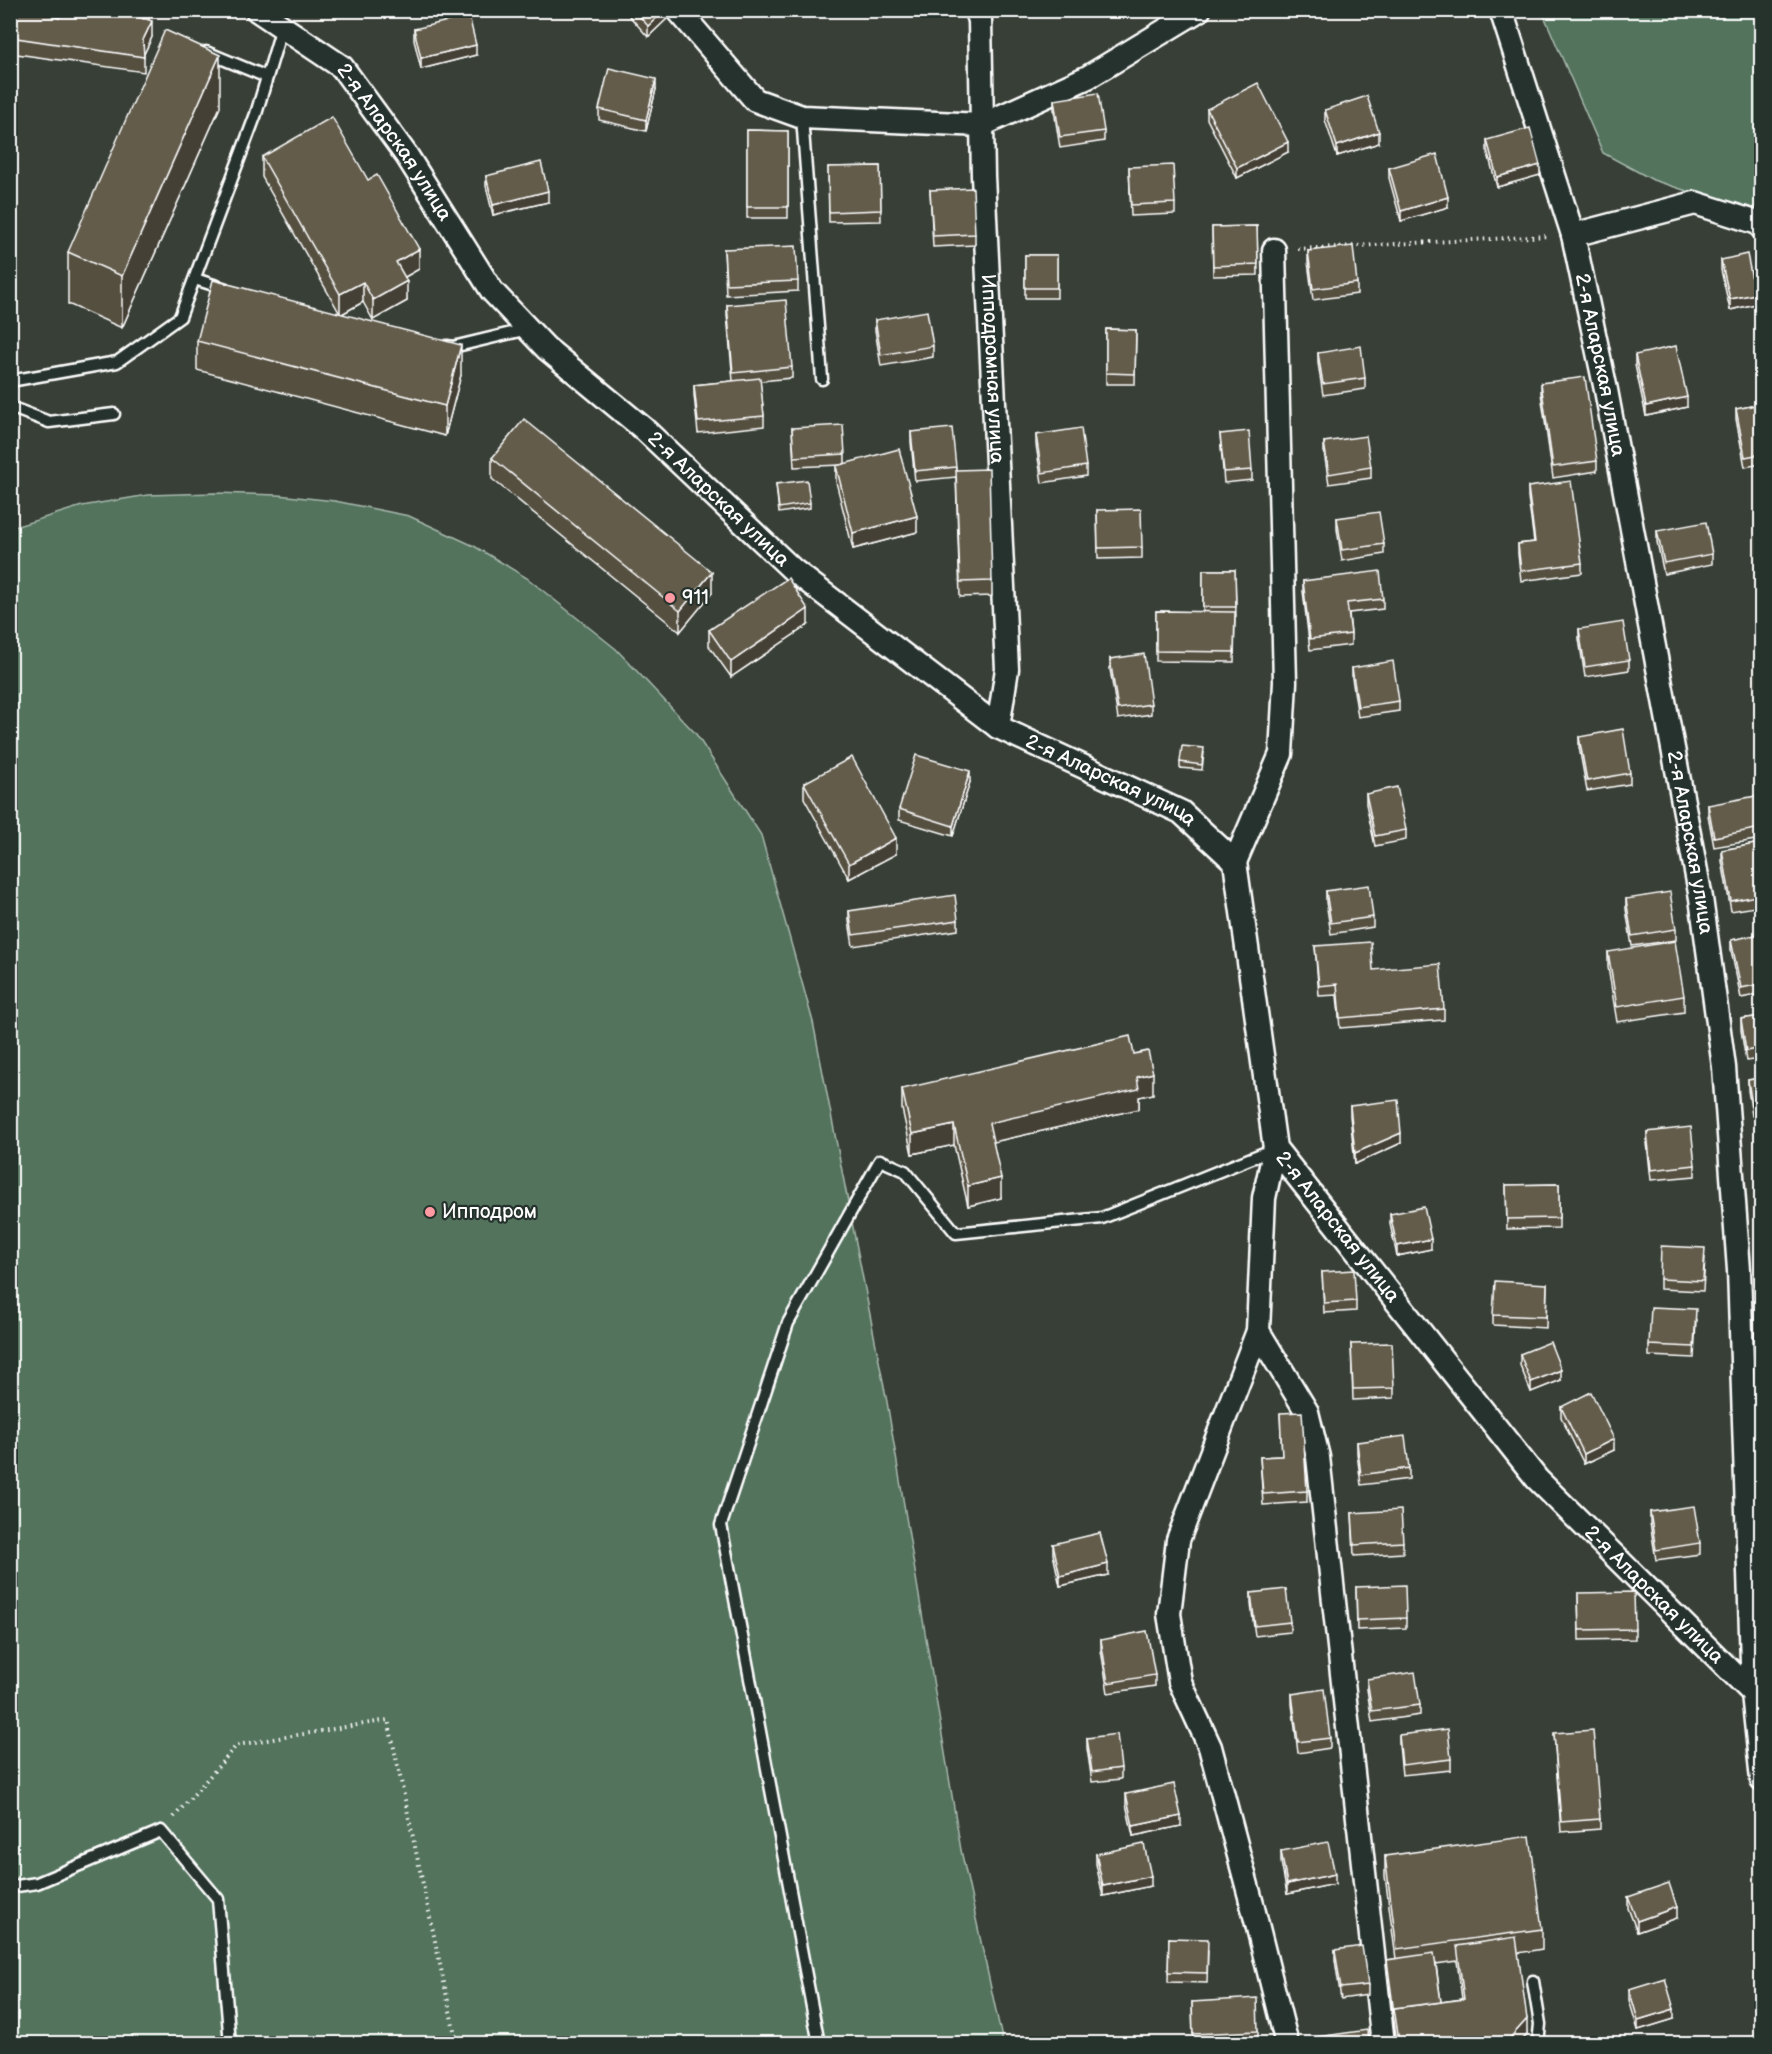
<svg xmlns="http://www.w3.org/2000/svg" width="1772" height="2054" font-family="'Balsamiq Sans',sans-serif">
<rect width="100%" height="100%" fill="#383f36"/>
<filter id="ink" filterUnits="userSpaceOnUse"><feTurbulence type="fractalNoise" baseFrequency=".0167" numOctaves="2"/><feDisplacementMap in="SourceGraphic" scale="12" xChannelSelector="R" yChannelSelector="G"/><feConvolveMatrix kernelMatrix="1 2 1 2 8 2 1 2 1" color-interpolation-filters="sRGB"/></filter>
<g filter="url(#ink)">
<!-- green -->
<g fill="#52735d" stroke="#a8b9ae" stroke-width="1.5">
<polygon points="1750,10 1761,20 1761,215 1653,180 1603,153 1542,11"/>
<polygon points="215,493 278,495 335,501 409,516 474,546 527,578 616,649 696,734 761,835 813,1022 887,1402 961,1850 1003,2043 11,2044 11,528 82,506 148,495"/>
</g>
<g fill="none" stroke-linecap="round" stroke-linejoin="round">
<!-- lane casing -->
<g stroke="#fff" stroke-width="15">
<g id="lane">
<polyline points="206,52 267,77"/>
<polyline points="802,117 822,379"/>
<polyline points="195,279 226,289"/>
<polyline points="447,346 453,347 528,329"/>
<polyline points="10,381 117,362 180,317 256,114 282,27"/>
<polyline points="10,407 49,422 114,414"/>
<polyline points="10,1887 37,1883 161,1831 218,1899 230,2044"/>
<polyline points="1533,1981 1540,2024 1538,2044"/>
<polyline points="819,2044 721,1525 788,1323 880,1160 905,1171 956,1233 1102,1218 1274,1149"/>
</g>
</g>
<!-- street casing -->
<g stroke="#fff" stroke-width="27">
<g id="street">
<path id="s1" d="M257,10L342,67L407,156L492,291L546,348L644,429L793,570L998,727L1181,812L1235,862L1275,1148L1537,1479L1753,1693"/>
<polyline points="678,10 755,100 802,117 982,125 1088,77 1199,10"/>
<path id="s2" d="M976,10L980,20L983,176L1007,669L998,727"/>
<path id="s3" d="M1501,10L1573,235L1606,390L1701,898L1724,1067L1739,1270L1753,1693L1762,1780"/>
<polyline points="1573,235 1695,203 1758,223 1762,228"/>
<polyline points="1235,862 1281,754 1285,682 1274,250"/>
<polyline points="1275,1148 1264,1198 1258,1331 1178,1540 1169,1614 1180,1682 1210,1747 1253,1908 1287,2044"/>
<polyline points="1258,1331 1307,1412 1318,1457 1383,2044"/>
</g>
</g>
<!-- path -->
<g stroke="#fff" stroke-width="4" stroke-dasharray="1.5 4.5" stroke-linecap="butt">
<polyline points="1298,249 1549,236"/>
<polyline points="174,1817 237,1745 388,1720 457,2044"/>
</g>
<!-- lane -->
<use href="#lane" stroke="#26332d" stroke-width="10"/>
<!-- street -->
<use href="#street" stroke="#26332d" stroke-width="22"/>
</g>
<!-- wall -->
<g fill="#554f41" stroke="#fff" stroke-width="1.5" fill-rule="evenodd">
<polygon points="10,10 59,18 64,10 152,10 148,20 152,37 144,54 144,72 10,53"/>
<polygon points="624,10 671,10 671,15 648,37"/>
<polygon points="414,29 476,55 421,69 414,40"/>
<polygon points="656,89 646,131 599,120 599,109"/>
<polygon points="1054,100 1104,131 1104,141 1060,148 1054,110"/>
<polygon points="220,107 122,328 68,304 68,252"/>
<polygon points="1207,109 1288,152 1237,178 1207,119"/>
<polygon points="1325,110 1379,143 1337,156 1325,120"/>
<polygon points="747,130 788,131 788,218 747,218"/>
<polygon points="1487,140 1540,175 1497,187 1487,150"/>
<polygon points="262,157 419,269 405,277 407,301 373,320 363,302 342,314 461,375 445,436 197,370 197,341 340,314 262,177"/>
<polygon points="880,166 881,221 829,222 828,167"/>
<polygon points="1129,167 1175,203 1175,214 1131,216"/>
<polygon points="1389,168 1448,207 1401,221 1389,178"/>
<polygon points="486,176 548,202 493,215 486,186"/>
<polygon points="930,190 975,234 975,245 933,247"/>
<polygon points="1257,226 1258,275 1213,276 1212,227"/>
<polygon points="724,249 798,281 798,291 726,295"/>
<polygon points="1308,251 1357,283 1357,294 1313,300 1308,262"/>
<rect x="1025" y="255" width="32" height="43"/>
<polygon points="1721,260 1755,304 1730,310 1721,270"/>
<polygon points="727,305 792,367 792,378 760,381 764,416 764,426 698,433 694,395 694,385 733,381 727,315"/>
<polygon points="875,320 933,346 933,357 881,366 875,330"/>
<polygon points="1106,329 1136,330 1135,384 1106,384"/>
<polygon points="1318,353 1365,378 1365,389 1323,395 1318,363"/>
<polygon points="1635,355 1687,407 1646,416 1635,365"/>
<polygon points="1541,383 1597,461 1597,471 1553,478 1541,393"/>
<polygon points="1761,404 1761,464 1745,467 1736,419 1736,409"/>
<polygon points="792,428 845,454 845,464 917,532 853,549 836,482 836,466 841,465 794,467"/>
<polygon points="911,432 956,467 956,470 992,581 992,596 960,597 956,477 915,481 911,442"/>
<polygon points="1220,434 1252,470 1252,480 1224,483"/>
<polygon points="1036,435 1086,466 1086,476 1042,483 1036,445"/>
<polygon points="1324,442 1371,467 1371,478 1329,484 1324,452"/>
<polygon points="492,458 712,593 680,632 492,479"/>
<polygon points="776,484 810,503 810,508 779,513"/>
<polygon points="1528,487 1582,563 1582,573 1521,581 1518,554 1518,544 1534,542 1528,497"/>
<polygon points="1097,510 1142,547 1142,558 1098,559"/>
<polygon points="1337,518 1384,544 1384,554 1342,561 1337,529"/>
<polygon points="1657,531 1712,554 1712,564 1664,574 1657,542"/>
<polygon points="1203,570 1235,570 1236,617 1235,617 1234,662 1156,661 1156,611 1203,612"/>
<polygon points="1303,581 1383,599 1383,609 1349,613 1351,634 1351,645 1310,650 1303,591"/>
<polygon points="808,625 731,677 709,646 709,630"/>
<polygon points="1579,629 1629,660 1629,670 1585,677 1579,639"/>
<polygon points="1110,659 1151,704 1151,714 1118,719 1110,669"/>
<polygon points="1352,668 1399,701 1399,711 1358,717 1352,678"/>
<polygon points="1579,737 1630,773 1630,784 1587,791 1579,747"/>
<polygon points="1204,753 1202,770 1180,768 1180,762"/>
<polygon points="970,782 953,836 899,820 899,809"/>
<polygon points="804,783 896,854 849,879 804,798"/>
<polygon points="1366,794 1406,830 1406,840 1375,846 1366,804"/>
<polygon points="1708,805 1761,824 1761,839 1714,847 1708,815"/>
<polygon points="1761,843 1761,906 1731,911 1722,861 1722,850"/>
<polygon points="1326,891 1373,917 1373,927 1331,934 1326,902"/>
<polygon points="1626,899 1676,929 1676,940 1632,946 1626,909"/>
<polygon points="849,911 958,920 958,930 853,946 849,921"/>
<polygon points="1761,934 1761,994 1741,998 1731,950 1731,940"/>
<polygon points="1315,946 1373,970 1444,1009 1444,1020 1340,1028 1337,995 1319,996"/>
<polygon points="1608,952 1684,996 1684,1012 1617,1022 1608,967"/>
<polygon points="1761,1016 1761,1059 1746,1061 1741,1030 1741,1019"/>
<polygon points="1134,1054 1153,1094 1139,1097 1139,1109 993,1142 1001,1198 968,1206 954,1145 912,1154 902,1109 902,1089"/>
<polygon points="1761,1078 1761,1115 1752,1116 1748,1090 1748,1080"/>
<polygon points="1350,1106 1401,1143 1355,1164 1350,1116"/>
<polygon points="1647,1132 1695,1165 1695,1176 1651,1180 1647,1143"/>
<polygon points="1559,1184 1559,1228 1507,1229 1506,1185"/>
<polygon points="1390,1214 1431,1249 1397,1256 1390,1224"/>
<polygon points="1705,1258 1703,1291 1660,1289 1660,1279"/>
<polygon points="1322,1272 1356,1301 1356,1311 1324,1313"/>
<polygon points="1547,1284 1546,1328 1493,1325 1493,1315"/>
<polygon points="1696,1320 1694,1358 1649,1356 1649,1345"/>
<polygon points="1351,1344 1394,1388 1394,1398 1353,1400"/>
<polygon points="1520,1354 1561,1380 1531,1392 1520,1365"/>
<polygon points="1561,1407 1614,1450 1584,1464 1561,1417"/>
<polygon points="1280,1413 1307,1491 1307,1502 1263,1505 1260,1457 1282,1456"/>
<polygon points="1357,1442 1409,1468 1409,1479 1361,1485 1357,1453"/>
<polygon points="1650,1512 1700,1543 1700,1554 1656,1560 1650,1523"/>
<polygon points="1352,1513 1403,1542 1403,1553 1354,1556"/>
<polygon points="1053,1544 1108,1575 1060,1586 1053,1554"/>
<polygon points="1356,1587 1406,1618 1406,1628 1357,1630"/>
<polygon points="1251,1593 1290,1622 1290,1632 1255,1636 1251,1604"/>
<polygon points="1578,1593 1635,1629 1635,1639 1579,1640"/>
<polygon points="1101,1640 1155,1675 1155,1686 1108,1693 1101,1650"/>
<polygon points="1367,1679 1420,1705 1420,1715 1372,1722 1367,1689"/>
<polygon points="1292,1694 1330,1738 1330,1748 1298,1753 1292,1704"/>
<polygon points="1554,1733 1600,1819 1600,1829 1561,1832"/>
<polygon points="1399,1735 1451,1759 1451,1770 1402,1775 1399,1745"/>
<polygon points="1087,1738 1121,1768 1121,1779 1092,1782 1087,1748"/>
<polygon points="1126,1794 1181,1826 1133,1836 1126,1804"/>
<polygon points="1281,1851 1335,1884 1287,1894 1281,1862"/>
<polygon points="1096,1854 1151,1886 1103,1896 1096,1864"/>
<path d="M1385,1856L1542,1929V1949L1518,1953L1527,2035L1519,2043H1397L1387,1970V1960L1396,1959L1385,1876ZM1457,1961L1462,1999L1441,2002L1436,1964Z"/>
<polygon points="1628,1897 1677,1918 1637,1932 1628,1908"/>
<polygon points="1169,1938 1208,1950 1207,1983 1168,1982"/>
<polygon points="1335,1950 1368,1985 1368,1995 1341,1999 1335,1960"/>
<polygon points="1629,1989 1674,2019 1638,2030 1629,2000"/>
<polygon points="1192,2002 1258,2031 1258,2041 1193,2043"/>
</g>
<!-- shaded-wall -->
<g fill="#454035" stroke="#fff" stroke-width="1.5">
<polygon points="148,10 152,10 143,32 143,22"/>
<polygon points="665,10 671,10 671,15 648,37 648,26"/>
<polygon points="152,21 152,37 143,56 143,40"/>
<polygon points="476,45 476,55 421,69 421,58"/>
<polygon points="220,55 220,107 122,328 122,276"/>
<polygon points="656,79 656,89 646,131 646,120"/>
<polygon points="1379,132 1379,143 1337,156 1337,146"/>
<polygon points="1288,142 1288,152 1237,178 1237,168"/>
<polygon points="1540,165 1540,175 1497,187 1497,177"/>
<polygon points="548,191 548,202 493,215 493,205"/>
<polygon points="1448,197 1448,207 1401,221 1401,211"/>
<polygon points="419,249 419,269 396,282 396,262"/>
<polygon points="407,281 407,301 373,320 373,300"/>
<polygon points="363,282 363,302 340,315 340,294"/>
<polygon points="1755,294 1755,304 1730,310 1730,299"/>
<polygon points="461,345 461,375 445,436 445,406"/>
<polygon points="1687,397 1687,407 1646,416 1646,406"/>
<polygon points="917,516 917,532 853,549 853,533"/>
<polygon points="712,572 712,593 680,632 680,611"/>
<polygon points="808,609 808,625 731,677 731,662"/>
<polygon points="970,771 970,782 953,836 953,826"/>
<polygon points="896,838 896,854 849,879 849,864"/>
<polygon points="1153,1073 1153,1094 1139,1097 1139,1109 989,1143 989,1123 1137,1077"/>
<polygon points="954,1125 954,1145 912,1154 912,1134"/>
<polygon points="1401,1133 1401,1143 1355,1164 1355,1153"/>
<polygon points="1001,1178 1001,1198 968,1206 968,1186"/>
<polygon points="1431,1239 1431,1249 1397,1256 1397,1246"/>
<polygon points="1561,1370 1561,1380 1531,1392 1531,1382"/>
<polygon points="1614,1439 1614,1450 1584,1464 1584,1454"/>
<polygon points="1108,1564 1108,1575 1060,1586 1060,1576"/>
<polygon points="1181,1816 1181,1826 1133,1836 1133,1826"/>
<polygon points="1335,1874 1335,1884 1287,1894 1287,1884"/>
<polygon points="1151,1876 1151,1886 1103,1896 1103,1886"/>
<polygon points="1677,1907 1677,1918 1637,1932 1637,1921"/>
<polygon points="1674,2009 1674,2019 1638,2030 1638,2020"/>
<polygon points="1527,2019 1527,2035 1519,2043 1509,2043 1509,2039"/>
</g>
<!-- building -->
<g fill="#635c4c" stroke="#fff" stroke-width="1.5">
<polygon points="10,10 38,10 59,18 64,10 120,10 152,21 143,40 144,57 10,37"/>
<polygon points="120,10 148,10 144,19"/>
<polygon points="634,10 665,10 648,26"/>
<polygon points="469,16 476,45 421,58 414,29"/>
<polygon points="165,30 220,55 122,276 68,252"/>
<polygon points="609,68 656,79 646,120 599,109"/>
<polygon points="1258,83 1288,142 1237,168 1207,109"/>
<polygon points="1098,93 1104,131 1060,137 1054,100"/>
<polygon points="1367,96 1379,132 1337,146 1325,110"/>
<polygon points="332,117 368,180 377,175 419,249 396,262 407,281 373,300 363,282 340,294 262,157"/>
<polygon points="1530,128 1540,165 1497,177 1487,140"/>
<polygon points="747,130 788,131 788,207 747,207"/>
<polygon points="1437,154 1448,197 1401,211 1389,168"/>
<polygon points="541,162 548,191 493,205 486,176"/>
<polygon points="1173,165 1175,203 1131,205 1129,167"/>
<polygon points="880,166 881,210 829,212 828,167"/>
<polygon points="973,188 975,234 933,236 930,190"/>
<polygon points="1257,226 1258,264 1213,266 1212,227"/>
<polygon points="796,246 798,281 726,284 724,249"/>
<polygon points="1353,246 1357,283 1313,289 1308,251"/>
<polygon points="1747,254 1755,294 1730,299 1721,260"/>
<rect x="1025" y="255" width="32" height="33"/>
<polygon points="213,280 461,345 445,406 197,341"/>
<polygon points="786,300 792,367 733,373 727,305"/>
<polygon points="927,311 933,346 881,355 875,320"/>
<polygon points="1106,329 1136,330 1135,374 1106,373"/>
<polygon points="1361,346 1365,378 1323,384 1318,353"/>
<polygon points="1676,346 1687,397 1646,406 1635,355"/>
<polygon points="1585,377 1597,461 1553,467 1541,383"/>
<polygon points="760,378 764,416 698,422 694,385"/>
<polygon points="1761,404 1761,454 1745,457 1736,409"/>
<polygon points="524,419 712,572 680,611 492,458"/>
<polygon points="843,425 845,454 794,457 792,428"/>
<polygon points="952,428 956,467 915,471 911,432"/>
<polygon points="1081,428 1086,466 1042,473 1036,435"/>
<polygon points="1249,431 1252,470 1224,472 1220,434"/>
<polygon points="1366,436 1371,467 1329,474 1324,442"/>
<polygon points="899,449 917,516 853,533 836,466"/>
<polygon points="989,469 992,581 960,582 956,470"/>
<polygon points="807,480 810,503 779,508 776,484"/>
<polygon points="1571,481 1582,563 1521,571 1518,544 1535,542 1528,487"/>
<polygon points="1141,509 1142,547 1098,548 1097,510"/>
<polygon points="1379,512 1384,544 1342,550 1337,518"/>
<polygon points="1706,522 1712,554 1664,563 1657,531"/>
<polygon points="1203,570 1235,570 1236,607 1203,607"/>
<polygon points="1380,571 1383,599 1347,603 1351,634 1310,639 1303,581"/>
<polygon points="788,578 808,609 731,662 709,630"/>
<polygon points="1156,611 1235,612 1234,652 1156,651"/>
<polygon points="1623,622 1629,660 1585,667 1579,629"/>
<polygon points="1144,654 1151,704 1118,709 1110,659"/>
<polygon points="1393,661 1399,701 1358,707 1352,668"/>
<polygon points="1623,729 1630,773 1587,781 1579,737"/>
<polygon points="1182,746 1204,748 1202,765 1180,762"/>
<polygon points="916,755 970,771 953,826 899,809"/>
<polygon points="852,757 896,838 849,864 804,783"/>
<polygon points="1397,787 1406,830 1375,836 1366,794"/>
<polygon points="1756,796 1761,828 1714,837 1708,805"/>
<polygon points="1761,843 1761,895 1731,901 1722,850"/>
<polygon points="1369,885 1373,917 1331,923 1326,891"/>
<polygon points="1670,892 1676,929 1632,936 1626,899"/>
<polygon points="955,895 958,920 853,935 849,911"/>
<polygon points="1761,934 1761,984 1741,988 1731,940"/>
<polygon points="1675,941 1684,996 1617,1007 1608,952"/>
<polygon points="1371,942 1373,970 1440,964 1444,1009 1340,1018 1337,984 1319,986 1315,946"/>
<polygon points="1761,1016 1761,1048 1746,1051 1741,1019"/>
<polygon points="1130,1036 1134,1054 1148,1051 1153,1073 1137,1077 1139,1089 989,1123 1001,1178 968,1186 954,1125 912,1134 902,1089"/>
<polygon points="1761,1078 1761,1104 1752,1106 1748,1080"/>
<polygon points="1398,1100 1401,1133 1355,1153 1350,1106"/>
<polygon points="1691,1127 1695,1165 1651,1170 1647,1132"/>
<polygon points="1559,1184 1559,1218 1507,1219 1506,1185"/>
<polygon points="1424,1207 1431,1239 1397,1246 1390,1214"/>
<polygon points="1661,1246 1705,1248 1703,1281 1660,1279"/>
<polygon points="1354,1270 1356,1301 1324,1303 1322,1272"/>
<polygon points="1495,1281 1547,1284 1546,1317 1493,1315"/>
<polygon points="1651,1307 1696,1309 1694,1347 1649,1345"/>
<polygon points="1550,1342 1561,1370 1531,1382 1520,1354"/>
<polygon points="1392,1343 1394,1388 1353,1389 1351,1344"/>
<polygon points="1591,1392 1614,1439 1584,1454 1561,1407"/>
<polygon points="1302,1412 1307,1491 1263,1494 1260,1457 1282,1456 1280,1413"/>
<polygon points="1405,1436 1409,1468 1361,1475 1357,1442"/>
<polygon points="1694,1506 1700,1543 1656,1550 1650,1512"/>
<polygon points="1401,1510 1403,1542 1354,1545 1352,1513"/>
<polygon points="1100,1533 1108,1564 1060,1576 1053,1544"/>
<polygon points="1405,1585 1406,1618 1357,1620 1356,1587"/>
<polygon points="1286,1589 1290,1622 1255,1626 1251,1593"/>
<polygon points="1634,1592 1635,1629 1579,1630 1578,1593"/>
<polygon points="1147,1631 1155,1675 1108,1683 1101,1640"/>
<polygon points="1415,1672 1420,1705 1372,1711 1367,1679"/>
<polygon points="1324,1689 1330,1738 1298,1742 1292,1694"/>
<polygon points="1448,1729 1451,1759 1402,1765 1399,1735"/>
<polygon points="1593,1730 1600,1819 1561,1822 1554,1733"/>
<polygon points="1117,1734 1121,1768 1092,1772 1087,1738"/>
<polygon points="1174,1784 1181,1816 1133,1826 1126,1794"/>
<polygon points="1530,1836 1542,1929 1397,1949 1385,1856"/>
<polygon points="1328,1842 1335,1874 1287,1884 1281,1851"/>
<polygon points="1144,1844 1151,1876 1103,1886 1096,1854"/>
<polygon points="1669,1883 1677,1907 1637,1921 1628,1897"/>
<polygon points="1516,1937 1527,2019 1509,2039 1480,2043 1401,2043 1399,2041 1394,2008 1464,1999 1457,1946"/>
<polygon points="1169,1938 1208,1939 1207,1973 1168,1972"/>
<polygon points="1362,1946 1368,1985 1341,1988 1335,1950"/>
<polygon points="1434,1953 1441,2002 1394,2008 1394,2013 1387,1960"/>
<polygon points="1665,1978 1674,2009 1638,2020 1629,1989"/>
<polygon points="1257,1998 1258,2031 1193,2034 1192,2002"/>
<polygon points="1367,2030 1368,2043 1319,2043 1318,2037"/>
<polygon points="1723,2036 1724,2043 1684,2043"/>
</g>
</g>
<!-- markers -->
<g fill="#ff9aa2" stroke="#26332d" stroke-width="2">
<circle cx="670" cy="598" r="6"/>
<circle cx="430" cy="1212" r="6"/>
</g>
<g text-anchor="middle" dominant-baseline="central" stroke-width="4.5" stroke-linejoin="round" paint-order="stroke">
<!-- street labels -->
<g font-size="20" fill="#fff" stroke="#26332d">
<text stroke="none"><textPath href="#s1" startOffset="194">2-я Аларская улица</textPath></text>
<text stroke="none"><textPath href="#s3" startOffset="369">2-я Аларская улица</textPath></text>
<text stroke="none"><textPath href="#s2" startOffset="360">Ипподромная улица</textPath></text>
<text stroke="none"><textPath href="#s1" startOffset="680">2-я Аларская улица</textPath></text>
<text stroke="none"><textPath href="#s1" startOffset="1166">2-я Аларская улица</textPath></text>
<text stroke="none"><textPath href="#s3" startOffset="855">2-я Аларская улица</textPath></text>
<text stroke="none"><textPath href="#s1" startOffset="1706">2-я Аларская улица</textPath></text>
<text stroke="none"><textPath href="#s1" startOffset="2192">2-я Аларская улица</textPath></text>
</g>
<!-- poi labels -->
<g font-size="20" fill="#fff" stroke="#26332d" text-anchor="start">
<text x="682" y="598">911</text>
<text x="442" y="1212">Ипподром</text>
</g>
</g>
<!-- margin -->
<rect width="1772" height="2054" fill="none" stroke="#26332d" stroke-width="36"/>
<rect x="18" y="18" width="1736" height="2018" fill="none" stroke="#fff" stroke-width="2" filter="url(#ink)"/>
</svg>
